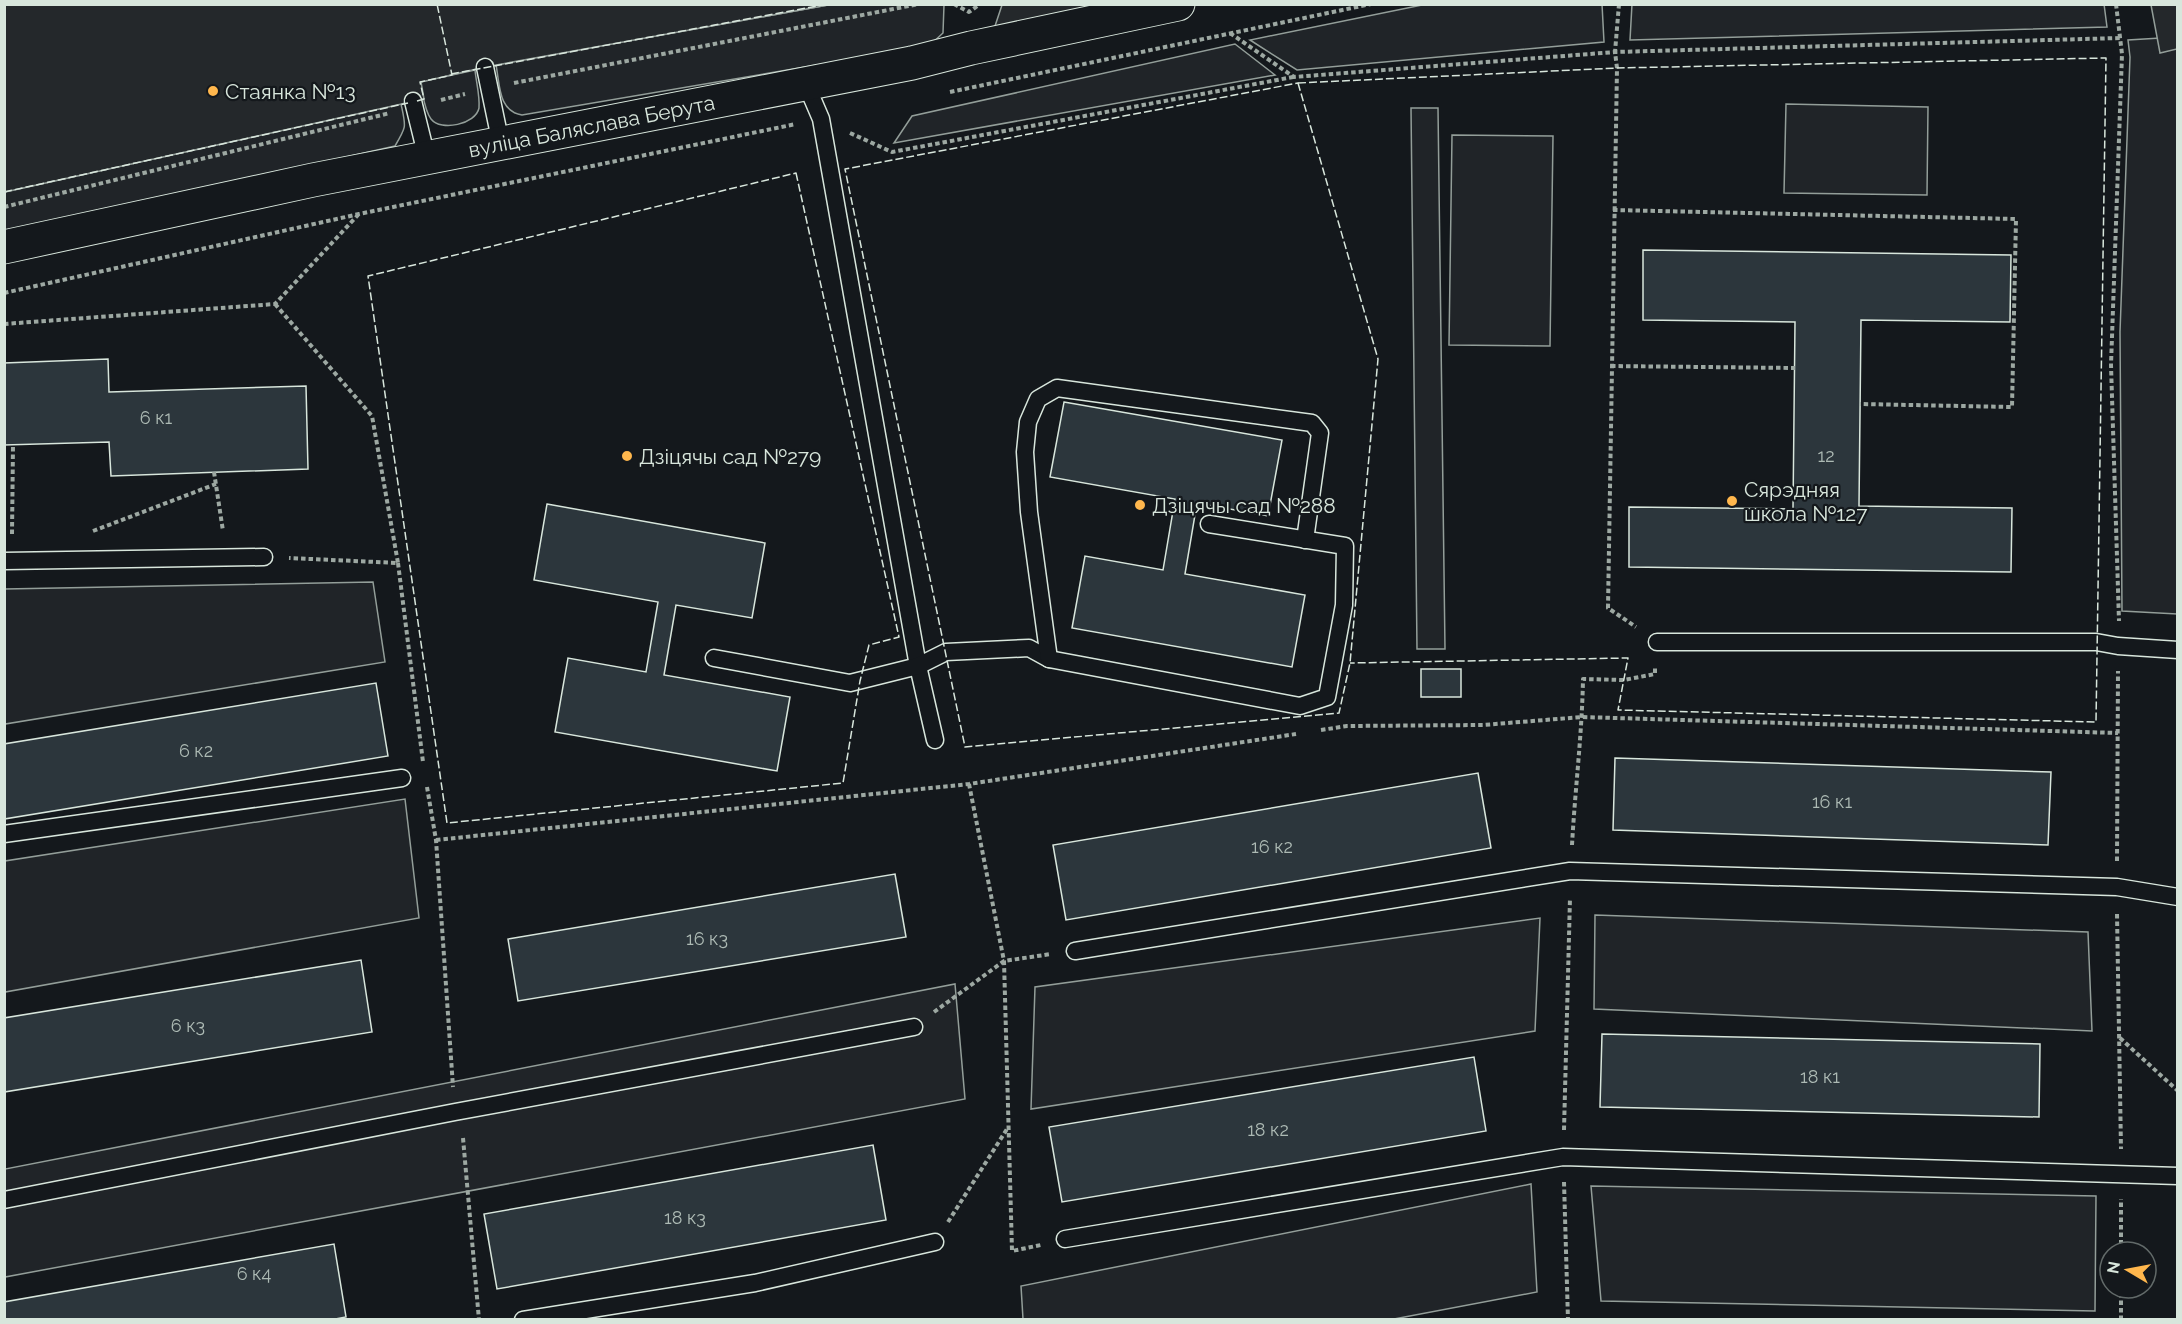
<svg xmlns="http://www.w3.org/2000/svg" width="2182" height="1324" font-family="Raleway,sans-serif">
<rect width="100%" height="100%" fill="#14181c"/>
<!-- green -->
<g fill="#202428" stroke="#939e99" stroke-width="1.5">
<polygon points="1602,4 1604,42 1297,70 1250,40 1422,5"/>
<polygon points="1632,4 2104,4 2107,27 1630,40"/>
<path d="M828,5H944L943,33L929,46L522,115C498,111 500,85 496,65Z"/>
<polygon points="2177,37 2177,614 2122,611 2120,332 2130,57 2128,40"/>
<polygon points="1235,44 1275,75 894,143 912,116"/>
<path d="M475,70C476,81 480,96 479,108C476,124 441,132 431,119C424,110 423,93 420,82Z"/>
<path d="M401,104C406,127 407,126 395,146L5,234L4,192Z"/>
<polygon points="1786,104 1928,107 1927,195 1784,193"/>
<polygon points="1411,108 1438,108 1445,649 1417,649"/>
<polygon points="1452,135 1553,136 1550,346 1449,345"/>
<polygon points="373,582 385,662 5,724 5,589"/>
<polygon points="405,799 419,918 5,992 5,861"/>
<polygon points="1595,915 2088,932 2092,1031 1594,1009"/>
<polygon points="1540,918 1535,1031 1031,1109 1035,987"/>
<polygon points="955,984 965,1099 5,1277 5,1169"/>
<polygon points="1531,1184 1537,1292 1394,1319 1023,1319 1021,1286"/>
<polygon points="1591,1186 2096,1196 2095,1311 1601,1301"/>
</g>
<!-- parking -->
<g fill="#24282b" stroke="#939e99" stroke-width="1.5">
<polygon points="4,5 828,5 485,67 421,82 424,99 5,192"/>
<polygon points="1002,5 1106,5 994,29"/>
<polygon points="2151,5 2177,5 2177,49 2160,53"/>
</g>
<!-- building -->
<g fill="#2c363c" stroke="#d8e6dc" stroke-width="1.5">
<polygon points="1643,250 2011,255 2010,322 1861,320 1859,506 2012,508 2011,572 1629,567 1629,507 1793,509 1795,322 1643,320"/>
<polygon points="108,359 109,392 306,386 308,469 111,476 109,442 4,445 4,363"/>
<polygon points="1064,402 1282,440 1268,516 1197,503 1185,574 1305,595 1292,667 1072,628 1085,556 1163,570 1175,499 1050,477"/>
<polygon points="547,504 765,543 752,618 676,605 664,675 790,697 777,771 555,732 568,658 646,672 658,602 534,580"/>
<rect x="1421" y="669" width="40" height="28"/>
<polygon points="376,683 388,756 4,819 4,744"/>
<polygon points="1615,758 2051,772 2048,845 1613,830"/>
<polygon points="1478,773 1491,848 1066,920 1053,845"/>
<polygon points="895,874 906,937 518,1001 508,939"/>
<polygon points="361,960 372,1032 4,1092 4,1018"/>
<polygon points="1602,1034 2040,1044 2039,1117 1600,1107"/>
<polygon points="1474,1057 1486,1131 1062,1202 1049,1127"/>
<polygon points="873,1145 886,1220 497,1289 484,1214"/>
<polygon points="334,1244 346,1317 330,1320 4,1320 4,1302"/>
</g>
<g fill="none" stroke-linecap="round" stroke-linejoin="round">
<!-- lane casing -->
<g stroke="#d8e6dc" stroke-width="19">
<g id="lane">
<polyline points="485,67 501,144"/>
<polyline points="806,84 821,119 918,666 935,740"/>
<polyline points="413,101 427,158"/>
<polyline points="4,561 264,557"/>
<polyline points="1657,642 2096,642 2118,646 2178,650"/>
<polyline points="714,658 850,683 918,666 946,652 1029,648 1049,659 1300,706 1327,697 1344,605 1345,546 1209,524"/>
<polyline points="1049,659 1029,512 1025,452 1028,422 1038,399 1057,388 1312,423 1320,433 1305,540"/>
<polyline points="4,834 402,778"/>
<polyline points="1075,951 1570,871 2117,887 2178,897"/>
<polyline points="4,1200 455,1112 914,1027"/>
<polyline points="1065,1239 1563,1157 2178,1176"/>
<polyline points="523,1320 755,1283 935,1242"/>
</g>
</g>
<!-- secondary casing -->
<g stroke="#d8e6dc" stroke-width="35">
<g id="secondary">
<path id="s1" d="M4,247L313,180L912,63L971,48L1178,4"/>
</g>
</g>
<!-- path -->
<g stroke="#9da8a2" stroke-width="4" stroke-dasharray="4.5 3" stroke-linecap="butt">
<polyline points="954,4 969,12 980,4"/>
<polyline points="1619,4 1615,52 1617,68 1608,608 1636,627"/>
<polyline points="2116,4 2122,54 2111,365 2119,621"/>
<polyline points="1230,33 1294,77 1615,52 2120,38"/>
<polyline points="514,83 919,4"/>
<polyline points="950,92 1371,4"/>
<polyline points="441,100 465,94"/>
<polyline points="850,133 892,152 1293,77"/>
<polyline points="4,207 390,113"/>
<polyline points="1613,210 2016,219 2012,407 1860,404"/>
<polyline points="4,293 359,214 796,124"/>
<polyline points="275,304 372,416 398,563 289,558"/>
<polyline points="4,324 275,304 358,215"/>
<polyline points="1611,366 1795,368"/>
<polyline points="214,472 223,531"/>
<polyline points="93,531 216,484"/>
<polyline points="12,534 13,445"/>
<polyline points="398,563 423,762"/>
<polyline points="1321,730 1347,726 1483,725 1582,717 2118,733"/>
<polyline points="969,784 1004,961 1012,1251 1041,1245"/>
<polyline points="427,787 436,840 453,1087"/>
<polyline points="436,840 969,784 1296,734"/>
<path d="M1572,845C1575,790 1582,735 1583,679L1624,680L1655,674V668"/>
<polyline points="2117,861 2118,671"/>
<polyline points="2117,914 2121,1149"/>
<polyline points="934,1012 1004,961 1051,954"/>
<polyline points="2120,1038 2178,1091"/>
<polyline points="1564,1130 1570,898"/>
<polyline points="463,1138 479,1320"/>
<polyline points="1564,1182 1568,1320"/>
<polyline points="948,1222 1007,1129"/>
<polyline points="2121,1252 2121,1199"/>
<polyline points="2121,1320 2121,1288"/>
</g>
<!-- lane -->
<use href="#lane" stroke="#14181c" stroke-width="16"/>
<!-- secondary -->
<use href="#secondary" stroke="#14181c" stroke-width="33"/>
<!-- fence -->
<g stroke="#d8e6dc" stroke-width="1.5" stroke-dasharray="8 3" stroke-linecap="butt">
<polyline points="451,74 828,4"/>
<polyline points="1298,83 1617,68 2106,58 2096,722 1618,710 1628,658 1350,663"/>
<polygon points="1298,83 1378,359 1350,663 1339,713 965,747 845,169"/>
<polyline points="417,101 424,99 420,82 452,75 437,4"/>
<polygon points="796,173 899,637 869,645 860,681 843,783 447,823 368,276"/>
<polyline points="4,192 408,103"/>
</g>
</g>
<!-- markers -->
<g fill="#ffb74d" stroke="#14181c" stroke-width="2">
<circle cx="213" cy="91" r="6"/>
<circle cx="627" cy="456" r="6"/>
<circle cx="1732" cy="501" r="6"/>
<circle cx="1140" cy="505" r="6"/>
</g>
<g text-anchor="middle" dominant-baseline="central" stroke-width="4.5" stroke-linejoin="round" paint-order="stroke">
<!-- number labels -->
<g font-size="18" fill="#adbab4">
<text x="156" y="417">6 к1</text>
<text x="1826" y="455">12</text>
<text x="196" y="750">6 к2</text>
<text x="1832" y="801">16 к1</text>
<text x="1272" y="846">16 к2</text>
<text x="707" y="938">16 к3</text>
<text x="188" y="1025">6 к3</text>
<text x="1820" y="1076">18 к1</text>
<text x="1268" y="1129">18 к2</text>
<text x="685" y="1217">18 к3</text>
<text x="254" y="1273">6 к4</text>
</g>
<!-- poi labels -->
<g font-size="21" fill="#d8e6dc" stroke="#14181c" text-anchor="start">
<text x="225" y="91">Стаянка №13</text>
<text x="639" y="456">Дзіцячы сад №279</text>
<text x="1744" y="489">Сярэдняя<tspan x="1744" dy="24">школа №127</tspan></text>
<text x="1152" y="505">Дзіцячы сад №288</text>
</g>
<!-- street labels -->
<g font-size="21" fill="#d8e6dc" stroke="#14181c">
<text stroke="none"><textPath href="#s1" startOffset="600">вуліца Баляслава Берута</textPath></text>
</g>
</g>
<!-- border -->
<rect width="2182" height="1324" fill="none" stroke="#d8e6dc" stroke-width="12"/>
<!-- north arrow -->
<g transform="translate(2128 1270) rotate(280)"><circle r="28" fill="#14181c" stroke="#626a69" stroke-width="1.5"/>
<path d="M0-4.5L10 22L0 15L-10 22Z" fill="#ffb74d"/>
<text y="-9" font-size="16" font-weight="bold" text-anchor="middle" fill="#d8e6dc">N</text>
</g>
</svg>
